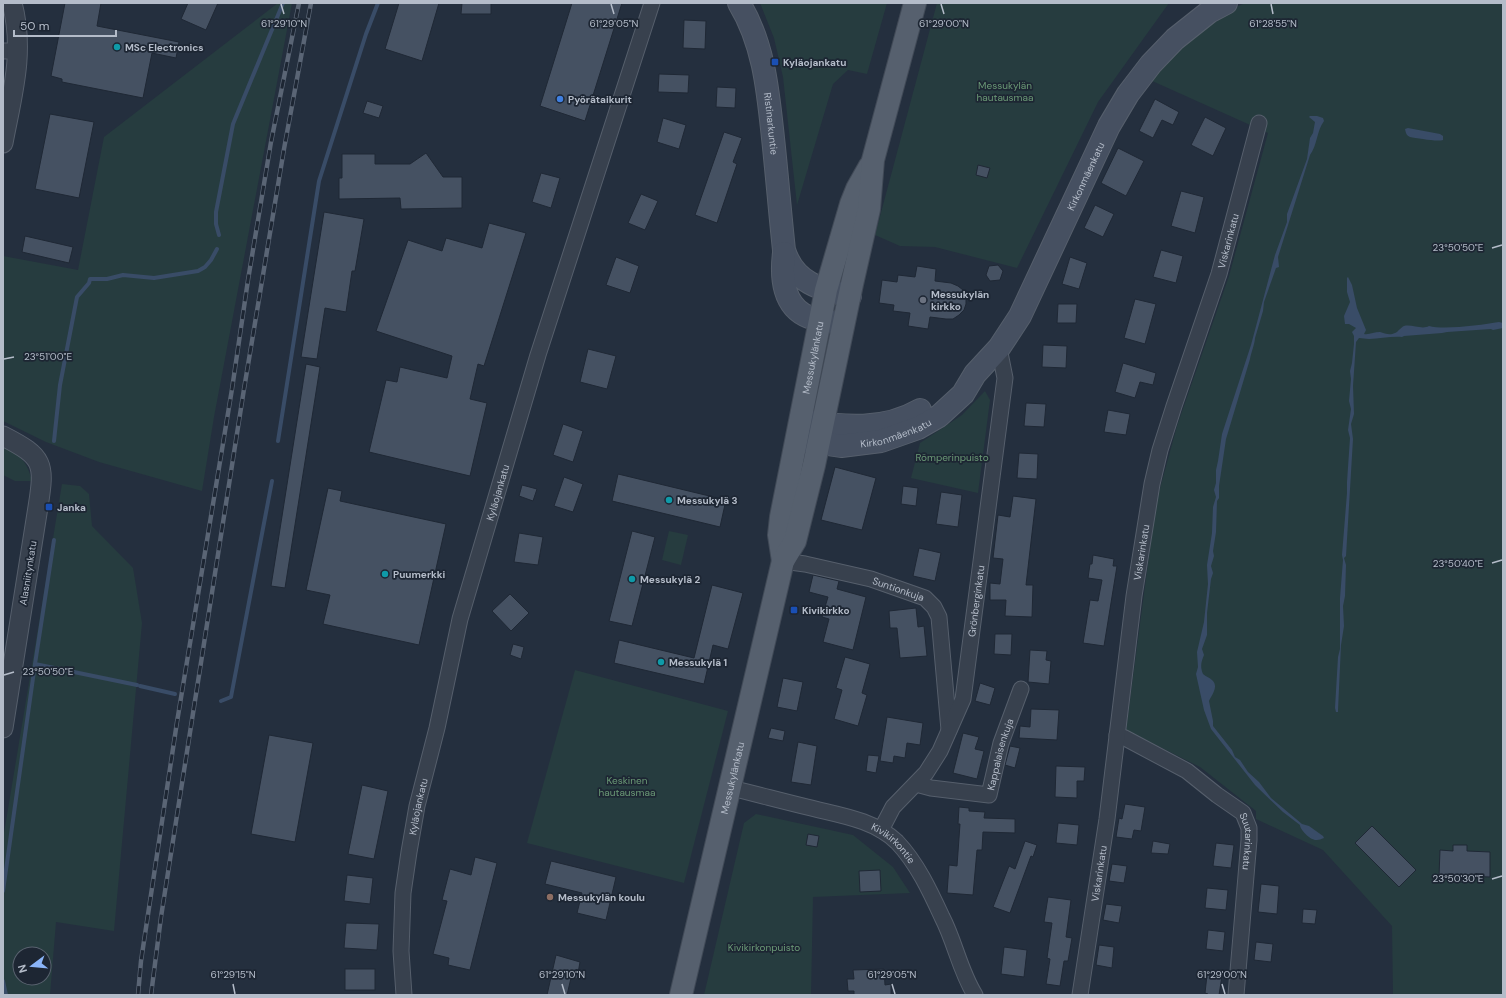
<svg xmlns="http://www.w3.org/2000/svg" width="1506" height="998" font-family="'DM Sans',sans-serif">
<rect width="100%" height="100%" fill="#242f3e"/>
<!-- green -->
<g fill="#263c3f" fill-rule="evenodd">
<polygon points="278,3 292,3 214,417 202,491 99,462 46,442 3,421 3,256 78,270 104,137"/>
<polygon points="760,3 887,3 867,74 848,70 833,84 797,205 783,77 774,38"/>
<polygon points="937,3 1169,3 1098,102 1017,268 935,247 900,246 875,235"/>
<polygon points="1245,3 1503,3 1503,995 1393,995 1392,926 1323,850 1256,819 1256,811 1200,767 1126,730 1156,503 1177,426 1229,276 1268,133 1150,80 1167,58 1227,11"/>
<polygon points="985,391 990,400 978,493 911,478 920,443 962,415"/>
<path d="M3,447C21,455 27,462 32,481H15L3,475Z"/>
<path d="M62,484L80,486L89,494L92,526L133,568L142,623L114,931L56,922L50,995H3V839ZM20,954H44V978H20Z"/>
<polygon points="669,531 688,535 681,565 662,560"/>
<polygon points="575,670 728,711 684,883 527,843"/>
<polygon points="756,814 853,835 893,867 910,893 813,897 811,995 704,995 744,823"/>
</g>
<!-- water -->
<g fill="#394c67">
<path d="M1310,116H1317L1323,118L1324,121C1317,130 1317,146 1310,155L1278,257L1279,267L1276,268L1264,302L1263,311L1255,338C1255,343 1251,353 1250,359L1226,439L1219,486V498L1217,501L1216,532L1213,551L1214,556L1211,566L1213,573L1211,579L1207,613V635L1202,649L1204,655C1201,662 1200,667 1203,674C1206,677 1209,677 1212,680C1219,686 1212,695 1209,701L1213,721V726L1232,750L1235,757L1240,760L1248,772L1259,782L1271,798L1302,824L1309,826L1323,836L1324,838C1321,839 1319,840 1317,840C1311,841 1300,830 1300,825L1283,812L1255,785L1211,729L1204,710L1196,674L1198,667L1197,652L1204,622L1208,584L1207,565L1212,533L1213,507L1216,497L1214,490L1216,483V470L1218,461L1222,434L1251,345L1275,255L1287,222V214L1307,159L1310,138L1313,133L1315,122L1309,117Z"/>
<path d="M1408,128L1440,134L1443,136V140C1437,142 1417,138 1410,137C1406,135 1406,133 1405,129Z"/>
<path d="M1348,277L1352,285L1357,308L1366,330L1364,334C1369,335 1374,332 1380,332C1385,333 1389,336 1395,333C1398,332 1401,327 1404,326C1412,324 1422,330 1429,326C1444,330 1482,325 1499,322L1503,323V328L1493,330L1491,329L1447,332L1442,333L1404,336L1402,337C1391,336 1380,339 1369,339C1365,339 1363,338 1359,338L1356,342L1353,386L1354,414L1351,424L1353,439L1346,556L1344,558L1346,565L1345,596L1343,606L1344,626L1341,645L1338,710V712H1336L1335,708L1338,657L1340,649V598L1343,560L1342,555L1347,493V482L1350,438L1348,430L1351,409L1349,401L1351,379L1350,371L1352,363L1354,344V336L1352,332L1356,328L1349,324H1345L1344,316L1350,302L1347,292V278Z"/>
</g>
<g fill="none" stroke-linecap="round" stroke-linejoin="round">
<!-- stream -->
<g stroke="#394c67" stroke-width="4">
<polyline points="219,235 216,224 216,212 233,124 283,3"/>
<polyline points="54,441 60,385 77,297 89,283 90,279 107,279 123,275 154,278 198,271 205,267 211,260 217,249"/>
<polyline points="278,441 319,181 366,34 378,3"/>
<polyline points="35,664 54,540"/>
<polyline points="140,686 175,694"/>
<polyline points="221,701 231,697 272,481"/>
<polyline points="3,891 35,664 137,685"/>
<polyline points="3,981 6,995"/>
</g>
</g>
<!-- building -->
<g fill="#455162" stroke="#1f2835">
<polygon points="65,3 101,3 97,26 179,42 176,58 152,53 143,98 62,82 62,79 51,76"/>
<polygon points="188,3 218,3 206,30 181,19"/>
<polygon points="399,3 439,3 422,61 385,49"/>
<polygon points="462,3 491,3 491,14 461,14"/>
<polygon points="572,3 622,3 585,121 540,106"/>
<polygon points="684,20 706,21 705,49 683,48"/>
<polygon points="659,74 689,75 688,93 658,92"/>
<polygon points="717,87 736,88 735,108 716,107"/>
<polygon points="1155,99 1179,112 1173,125 1162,120 1153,138 1139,131"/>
<polygon points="367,101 383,106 379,118 363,113"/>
<polygon points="50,114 94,122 79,198 35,189"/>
<polygon points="1205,117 1226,128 1213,156 1191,145"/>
<polygon points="663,118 686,125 679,149 657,142"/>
<polygon points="724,132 742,138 733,162 737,164 717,223 695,215"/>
<polygon points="1118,148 1144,161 1126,196 1101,183"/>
<polygon points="426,153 443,177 462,177 462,208 401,209 400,198 339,199 339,178 342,178 342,154 375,154 375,164 410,164"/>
<polygon points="978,165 990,168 987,178 976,175"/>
<polygon points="541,173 560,178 551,208 532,202"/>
<polygon points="1181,191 1204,197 1195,233 1171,226"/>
<polygon points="641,194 658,201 645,230 628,223"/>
<polygon points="1095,205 1114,214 1103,237 1084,228"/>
<polygon points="324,212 364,219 355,271 352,271 346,312 325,308 317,359 301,357"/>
<polygon points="489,223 526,233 484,366 478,364 470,399 487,403 470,476 369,452 386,380 397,382 400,367 447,378 452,356 376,331 408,240 442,251 446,238 482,248"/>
<polygon points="25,236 73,247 69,263 22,252"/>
<polygon points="1161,250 1183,256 1176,283 1153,277"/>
<polygon points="616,257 639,266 630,293 606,285"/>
<polygon points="1070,257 1087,263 1079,289 1062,284"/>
<polygon points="998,265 1003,271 1000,280 990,281 986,275 989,266"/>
<polygon points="917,266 936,269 935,281 951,283 958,286 963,290 966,297 966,304 964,310 959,315 953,319 946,319 930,317 928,329 908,326 910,313 893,311 894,305 879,303 882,280 897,282 898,275 915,277"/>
<polygon points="1135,299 1156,304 1145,344 1124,338"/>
<polygon points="1058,304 1077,304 1076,323 1057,323"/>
<polygon points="1043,345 1067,346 1066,368 1042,367"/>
<polygon points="588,349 616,356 607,389 580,382"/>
<polygon points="1123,363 1156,373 1153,385 1140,382 1135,398 1115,392"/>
<polygon points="306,364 320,367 285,588 271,586"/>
<polygon points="1026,403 1046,404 1044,427 1024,426"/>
<polygon points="1108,410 1130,414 1126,435 1104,432"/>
<polygon points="563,424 583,431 573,462 553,455"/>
<polygon points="1019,453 1038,454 1037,479 1017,478"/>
<polygon points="835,467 876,478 862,530 821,520"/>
<polygon points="618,474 726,500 720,527 612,501"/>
<polygon points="564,477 583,484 573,512 554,506"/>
<polygon points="522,485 537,489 533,501 519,496"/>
<polygon points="903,486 918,488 916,506 901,504"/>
<polygon points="328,488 342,491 340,501 446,524 419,645 323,624 330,595 306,590"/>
<polygon points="941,492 962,495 958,527 936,524"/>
<polygon points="1013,496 1036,499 1026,585 1033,585 1032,617 1005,616 1006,600 990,600 990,583 1000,584 1003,559 993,558 998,515 1010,517"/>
<polygon points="632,531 655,537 632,626 609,621"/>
<polygon points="519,533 543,537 538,565 514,562"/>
<polygon points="919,548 941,553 935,581 913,576"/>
<polygon points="1093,555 1114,559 1113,566 1117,566 1104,646 1083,643 1090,600 1098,601 1102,580 1088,578 1090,564 1092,564"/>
<polygon points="813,575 839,581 837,589 866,597 853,650 823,642 829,619 822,617 828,597 809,592"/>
<polygon points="712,585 743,593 728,649 713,645 704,684 614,663 619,640 694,658"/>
<polygon points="510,594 529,613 511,631 492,611"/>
<polygon points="916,608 918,627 924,626 927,656 900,658 897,628 890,628 889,611"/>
<polygon points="995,634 1012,634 1011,655 994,654"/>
<polygon points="513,644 524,647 521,659 510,655"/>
<polygon points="1030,650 1047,651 1046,660 1051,661 1049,684 1028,682"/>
<polygon points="845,657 870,664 862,693 867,695 858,726 834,719 842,690 836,688"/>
<polygon points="783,678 803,682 797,711 777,707"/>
<polygon points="980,683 995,688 990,705 975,701"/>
<polygon points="1031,709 1059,710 1057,740 1019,738 1020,726 1030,727"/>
<polygon points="887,717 923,723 920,745 907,743 905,758 894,756 893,763 880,761"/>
<polygon points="771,728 785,731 783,741 768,738"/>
<polygon points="963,733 979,737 975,749 984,751 977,779 953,773"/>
<polygon points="269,735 313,743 295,842 251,834"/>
<polygon points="798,742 817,746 811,785 791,782"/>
<polygon points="1010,746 1020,748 1015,768 1005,765"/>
<polygon points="868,755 879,756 876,773 866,771"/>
<polygon points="1056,766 1085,767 1084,781 1077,781 1077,798 1055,797"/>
<polygon points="362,785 388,791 374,859 348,854"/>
<polygon points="1125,804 1145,807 1141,831 1134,830 1132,839 1116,837 1119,818 1122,819"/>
<polygon points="959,807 969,808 969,811 985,812 984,818 1015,819 1015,833 983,832 982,850 977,850 973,895 947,893 949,865 957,866 960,824 958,824"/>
<polygon points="1058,823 1079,825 1077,845 1056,843"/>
<polygon points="1372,826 1416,870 1399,887 1355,843"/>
<polygon points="808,834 819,836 817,847 806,845"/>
<polygon points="1025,841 1037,845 1033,857 1031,856 1010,913 993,907 1009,866 1015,869"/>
<polygon points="1153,841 1170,844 1168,854 1151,853"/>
<polygon points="1216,843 1234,845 1231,868 1213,866"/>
<polygon points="1453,845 1467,845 1467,851 1490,852 1490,877 1466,876 1466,882 1452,882 1452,876 1439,876 1440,850 1453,851"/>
<polygon points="475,857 497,863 470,970 448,965 449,958 433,954 447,901 442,900 450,869 471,875"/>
<polygon points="551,861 616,877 606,920 577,913 582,893 545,884"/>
<polygon points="1112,864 1127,866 1124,883 1109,881"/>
<polygon points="880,870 881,891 860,892 859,871"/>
<polygon points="347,875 373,878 370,904 344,901"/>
<polygon points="1261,884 1279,886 1277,914 1258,912"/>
<polygon points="1207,888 1228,890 1226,910 1205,908"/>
<polygon points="1048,897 1071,900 1066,937 1072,938 1068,961 1064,961 1060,986 1046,984 1050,959 1047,958 1052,923 1044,922"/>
<polygon points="1106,904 1122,906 1119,923 1103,920"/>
<polygon points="1303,909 1317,910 1315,924 1302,923"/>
<polygon points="346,923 379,924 377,950 344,948"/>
<polygon points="1208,930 1225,932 1223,951 1206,949"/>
<polygon points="1256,942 1273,944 1271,962 1254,960"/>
<polygon points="1099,945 1114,947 1112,968 1096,965"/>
<polygon points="1004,947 1027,950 1024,977 1001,974"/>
<polygon points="556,955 580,962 577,979 571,978 567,995 547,995"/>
<rect x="345" y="969" width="30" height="21"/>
<polygon points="884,969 885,985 891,984 891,995 854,995 854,991 848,991 847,979 854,979 853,970"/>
<polygon points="1207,975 1222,976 1219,995 1208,995 1208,994 1205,993"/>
</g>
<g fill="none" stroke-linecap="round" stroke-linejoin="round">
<!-- minor casing -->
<g stroke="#565f6c" stroke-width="17">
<g id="minor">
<polyline points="3,51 18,51"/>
<path id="s1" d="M783,561L805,564L871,579L925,598L934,607L939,617L949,730"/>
<path id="s2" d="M1117,735L1125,738L1187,771L1217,795L1243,813L1249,828V840L1236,995"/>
<path id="s3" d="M916,784L931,788L989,795L1001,743L1021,689"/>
<path id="s4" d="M731,788C756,794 782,801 807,807C838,815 873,819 897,842C917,863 930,891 942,917C955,942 960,971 975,995"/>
<path id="s5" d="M881,830L893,807L926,773L940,751L963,699L1005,378L999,348"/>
<path id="s6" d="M404,995L401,951L403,893L409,852L417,806L437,728L460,619L538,355L652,3"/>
<path id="s7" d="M1080,995L1107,819L1134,596L1152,484L1160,450L1174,406L1219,274L1259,123"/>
</g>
</g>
<!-- tertiary casing -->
<g stroke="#565f6c" stroke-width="21">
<g id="tertiary">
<path d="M3,143C12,95 25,52 12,3"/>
<path d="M3,436C44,457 45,463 38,507L3,728"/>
</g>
</g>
<!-- secondary casing -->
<g stroke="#565f6c" stroke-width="24">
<g id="secondary">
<path id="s8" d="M739,3C764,44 768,91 773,138C777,175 780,213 784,250C794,283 820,289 850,296"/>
<path d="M784,253C781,277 783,307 809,317C818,321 830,321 839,323"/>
<path d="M804,421C844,427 884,431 920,410"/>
<path id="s9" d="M800,440L841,446L881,441L918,428L939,416L963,394L975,374L999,348L1020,316L1109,126L1128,94L1151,64L1175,39L1209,12L1226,3"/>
</g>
</g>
<!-- primary casing -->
<g stroke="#414a57" stroke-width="24">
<g id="primary">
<path id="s10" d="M783,561L779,535L781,517L826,290L851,204L857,189L870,166"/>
<path id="s11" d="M681,995L783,561L795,541L814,465L852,284L869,209L873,160L915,3"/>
</g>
</g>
<!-- minor -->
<use href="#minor" stroke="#38414e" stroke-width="15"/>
<!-- tertiary -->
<use href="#tertiary" stroke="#38414e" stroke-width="19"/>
<!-- secondary -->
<use href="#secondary" stroke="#465061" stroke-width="22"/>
<!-- primary -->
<use href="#primary" stroke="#56606e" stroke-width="22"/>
<!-- rail casing -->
<g stroke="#5a6575" stroke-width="4.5">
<g id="rail">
<polyline points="138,995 141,961 177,722 232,389 248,280 271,142 299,3"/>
<polyline points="151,995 161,917 244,389 284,149 311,3"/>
</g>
</g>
<!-- rail -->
<use href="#rail" stroke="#1d2633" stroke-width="3" stroke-dasharray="9" stroke-linecap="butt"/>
</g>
<!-- ticks -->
<path fill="none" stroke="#b4bcc9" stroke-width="1.5" d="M281,4L284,14M611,4L614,14M941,4L944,14M1271,4L1273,14M1492,248L1502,245M4,359L14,357M1492,563L1502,560M4,675L14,672M1492,879L1502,876M233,984L235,994M562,984L565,994M892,984L895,994M1222,984L1225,994"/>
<!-- markers -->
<g fill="#0f9aa8" stroke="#1d2633" stroke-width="1.5">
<circle cx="117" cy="47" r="4"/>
<circle cx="669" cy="500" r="4"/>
<circle cx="385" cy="574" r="4"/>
<circle cx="632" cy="579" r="4"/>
<circle cx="661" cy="662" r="4"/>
</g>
<g fill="#1a4fb4" stroke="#1d2633" stroke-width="1.5">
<rect x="771" y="58" width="8" height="8" rx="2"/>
<rect x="45" y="503" width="8" height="8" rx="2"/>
<rect x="790" y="606" width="8" height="8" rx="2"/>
</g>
<circle fill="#3f7fe0" stroke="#1d2633" stroke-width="1.5" cx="560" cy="99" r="4"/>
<circle fill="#6b7280" stroke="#1d2633" stroke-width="1.5" cx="923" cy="300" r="4"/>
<circle fill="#8d6e63" stroke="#1d2633" stroke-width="1.5" cx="550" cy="897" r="4"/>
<g text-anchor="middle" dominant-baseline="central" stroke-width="3.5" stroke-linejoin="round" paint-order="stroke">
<!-- poi labels -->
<g font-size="10" font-weight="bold" fill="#b4bcc9" stroke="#1d2633" text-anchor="start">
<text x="125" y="47">MSc Electronics</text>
<text x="783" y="62">Kyläojankatu</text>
<text x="568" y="99">Pyörätaikurit</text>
<text x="931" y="294">Messukylän<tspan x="931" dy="12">kirkko</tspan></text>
<text x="677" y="500">Messukylä 3</text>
<text x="57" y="507">Janka</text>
<text x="393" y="574">Puumerkki</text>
<text x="640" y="579">Messukylä 2</text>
<text x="802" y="610">Kivikirkko</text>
<text x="669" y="662">Messukylä 1</text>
<text x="558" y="897">Messukylän koulu</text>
</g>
<!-- park labels -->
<g font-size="10" fill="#6b9a76" stroke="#1d2633">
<text x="1005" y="85">Messukylän<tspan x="1005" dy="12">hautausmaa</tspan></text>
<text x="952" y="457">Römperinpuisto</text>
<text x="627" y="780">Keskinen<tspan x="627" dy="12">hautausmaa</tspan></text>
<text x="764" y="947">Kivikirkonpuisto</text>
</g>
<!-- street labels -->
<g font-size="10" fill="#b4bcc9" stroke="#1d2633">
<text stroke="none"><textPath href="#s8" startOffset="126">Ristinarkuntie</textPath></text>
<text stroke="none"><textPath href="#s9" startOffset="429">Kirkonmäenkatu</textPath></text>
<text stroke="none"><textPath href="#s7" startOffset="771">Viskarinkatu</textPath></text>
<text stroke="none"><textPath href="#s10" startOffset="207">Messukylänkatu</textPath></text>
<text stroke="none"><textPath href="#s9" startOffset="98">Kirkonmäenkatu</textPath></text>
<text stroke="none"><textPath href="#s6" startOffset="514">Kyläojankatu</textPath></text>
<text stroke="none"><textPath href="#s7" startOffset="447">Viskarinkatu</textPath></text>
<text transform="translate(28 573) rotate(-81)">Alasniitynkatu</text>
<text stroke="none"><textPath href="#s1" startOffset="119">Suntionkuja</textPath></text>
<text stroke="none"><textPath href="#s5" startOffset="255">Grönberginkatu</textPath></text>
<text stroke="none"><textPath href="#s3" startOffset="116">Kappalaisenkuja</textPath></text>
<text stroke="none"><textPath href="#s11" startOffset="223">Messukylänkatu</textPath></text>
<text stroke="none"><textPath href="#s6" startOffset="190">Kyläojankatu</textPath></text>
<text stroke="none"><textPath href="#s2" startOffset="178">Suutarinkatu</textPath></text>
<text stroke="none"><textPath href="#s4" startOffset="174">Kivikirkontie</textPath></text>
<text stroke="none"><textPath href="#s7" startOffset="123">Viskarinkatu</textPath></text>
</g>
</g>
<g font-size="10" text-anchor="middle" fill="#b4bcc9" stroke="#1d2633" stroke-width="3.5" stroke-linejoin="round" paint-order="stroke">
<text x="284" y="27">61°29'10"N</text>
<text x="614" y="27">61°29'05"N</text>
<text x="944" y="27">61°29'00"N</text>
<text x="1273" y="27">61°28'55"N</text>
<text x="1458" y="251">23°50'50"E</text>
<text x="48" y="360">23°51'00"E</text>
<text x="1458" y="567">23°50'40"E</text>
<text x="48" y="675">23°50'50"E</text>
<text x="1458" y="882">23°50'30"E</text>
<text x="233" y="978">61°29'15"N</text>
<text x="562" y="978">61°29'10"N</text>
<text x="892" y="978">61°29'05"N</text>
<text x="1222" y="978">61°29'00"N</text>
</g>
<!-- border -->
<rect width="1506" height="998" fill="none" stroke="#b4bcc9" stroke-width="8"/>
<!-- north arrow -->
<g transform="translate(32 966) rotate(254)"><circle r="19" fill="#1d2633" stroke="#59626f"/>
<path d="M0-3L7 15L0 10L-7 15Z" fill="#8ab4f8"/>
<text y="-6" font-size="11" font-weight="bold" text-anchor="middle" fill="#b4bcc9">N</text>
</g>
<!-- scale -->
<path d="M14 30v6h102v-6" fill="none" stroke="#b4bcc9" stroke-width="2"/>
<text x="20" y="30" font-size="12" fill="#b4bcc9" stroke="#1d2633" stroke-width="3" paint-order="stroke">50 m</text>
</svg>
